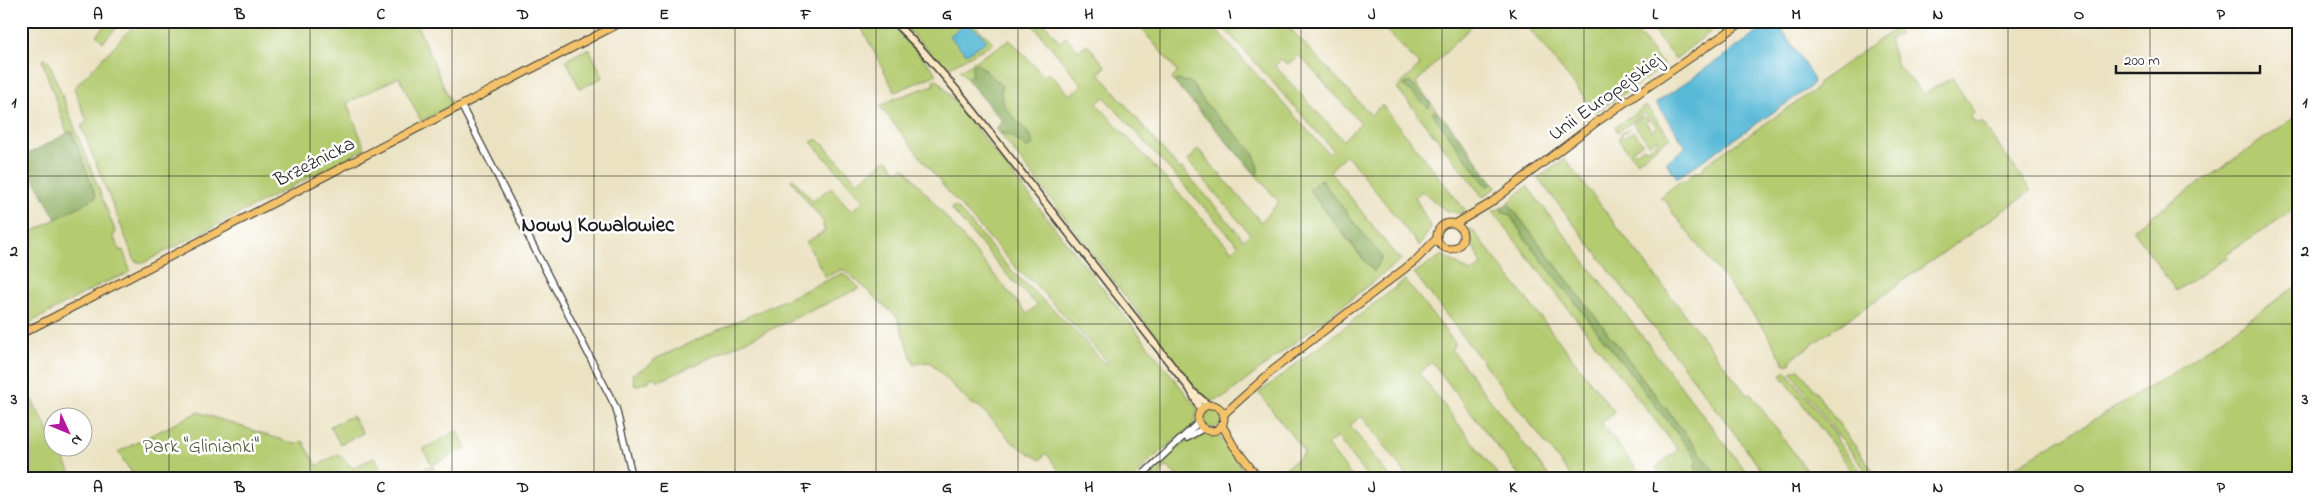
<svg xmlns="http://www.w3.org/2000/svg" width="2319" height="500" font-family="'Indie Flower',sans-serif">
<rect width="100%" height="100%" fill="#fff"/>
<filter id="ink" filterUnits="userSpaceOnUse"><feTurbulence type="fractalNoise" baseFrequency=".02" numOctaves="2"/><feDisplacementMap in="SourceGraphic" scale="10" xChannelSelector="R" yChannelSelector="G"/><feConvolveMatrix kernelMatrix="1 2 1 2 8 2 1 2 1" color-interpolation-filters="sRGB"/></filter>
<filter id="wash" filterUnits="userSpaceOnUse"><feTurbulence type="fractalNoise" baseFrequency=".0096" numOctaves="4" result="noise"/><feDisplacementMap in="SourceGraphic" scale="20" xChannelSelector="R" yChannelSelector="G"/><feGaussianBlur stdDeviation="1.12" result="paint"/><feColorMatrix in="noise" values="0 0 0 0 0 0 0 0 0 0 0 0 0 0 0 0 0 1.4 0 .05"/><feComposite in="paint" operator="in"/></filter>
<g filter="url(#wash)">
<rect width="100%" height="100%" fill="#ebe2c2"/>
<!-- green -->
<g fill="#b4cb6f" stroke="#687446" fill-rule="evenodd">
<polygon points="109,21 123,21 103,42 96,35"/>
<polygon points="138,21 415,21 452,105 421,121 399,77 347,103 365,149 143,263 135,261 81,126 87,122 74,88"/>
<polygon points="858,21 886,21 908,41 937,74 895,92"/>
<polygon points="900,21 934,21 938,27 951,21 970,21 994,43 946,69"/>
<path d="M1040,21H1042L1060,42L1066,37L1079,51L1087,44L1106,67L1099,73L1179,169L1182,168L1244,240L1250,234L1188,161L1198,149L1261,222L1279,202L1256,175L1258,173L1232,129L1224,124L1204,102L1195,88L1177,80L1174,82L1172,79L1178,72L1135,21H1208L1329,154L1333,150L1218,21H1283L1371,115L1382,105L1465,210L1461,214L1445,210L1422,191L1415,197L1431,228L1419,246L1346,154L1330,171L1397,257L1402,259L1226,396L1209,402L1204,399L999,132L1015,138L1028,149L1031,137C1025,130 1001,105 1000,98C1000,95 1001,90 1002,86L977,63L972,72V76L966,78L960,70L1010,40L1044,76L1049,73L1070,95L1082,85L1033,25ZM1299,55L1361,123L1343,140L1275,66L1281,59L1288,64ZM1104,97L1238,245L1232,251L1097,104ZM1320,179L1367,240L1374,271L1362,258L1309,190Z"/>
<polygon points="1377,21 1447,21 1452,25 1455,21 1476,21 1416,83 1439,114 1436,112 1432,113 1487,186 1493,183 1497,187 1483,197 1397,88 1420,65"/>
<polygon points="1523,21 1628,21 1664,66 1596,112"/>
<polygon points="1645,21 1701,21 1710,32 1675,59"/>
<polygon points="1895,29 1900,34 1889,39 1897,65 1924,94 1952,78 1974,112 1971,117 1975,123 1983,123 2031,191 1790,360 1791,362 1788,365 1784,363 1765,330 1672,212 1667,202 1660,197 1682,180 1685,182 1694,172 1701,172 1706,164 1816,89 1819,82"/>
<polygon points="589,48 603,77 580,89 566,60"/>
<polygon points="45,59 49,62 116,233 113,235 120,251 123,250 130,271 127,274 103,283 21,328 21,319 30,313 21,297 21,238 96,197 72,131 67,133 43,63 42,60"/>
<path d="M937,79L1198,409L1193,426L1148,462L1134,479H1065L1046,453L1040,460L1013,443L980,407L970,403L930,362L914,364L897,317L845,270H840L826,277L806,242L825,231L823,226L824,223L791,180L793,179L813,201L831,187L851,211L864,201L811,142L818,139L858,182L887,159L898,172L904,167L1027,314L1037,305L1009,277L952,210V207H956C977,228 994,253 1015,274C1045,303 1079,331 1104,364L1108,362L1034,283L1020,272L949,193L880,106L896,98L934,85L933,80Z"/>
<polygon points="1646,106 1670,137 1637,162 1618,139 1622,133 1629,129 1621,135 1624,138 1633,131 1643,143 1633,150 1636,153 1643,148 1648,149 1659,140 1658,138 1649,144 1633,123 1643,116 1649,120 1646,123 1652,131 1657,126 1644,113 1618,132 1615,127"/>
<polygon points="2298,115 2298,207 2226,254 2228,257 2176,291 2133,229"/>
<polygon points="1565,159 1747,395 1750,393 1813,479 1768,479 1715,407 1538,178"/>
<polygon points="1527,186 1725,444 1751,479 1720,479 1508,203"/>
<polygon points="1502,207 1502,211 1510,215 1524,237 1695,456 1698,460 1694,466 1703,479 1665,479 1656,467 1678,450 1493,212"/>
<polygon points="1472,229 1615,413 1601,423 1644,479 1573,479 1414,273 1442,255 1472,273 1482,265 1467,233"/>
<polygon points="843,273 860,288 664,379 656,380 654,377 649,379 650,381 635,386 632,374 650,365 655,359"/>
<polygon points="1405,280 1456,344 1451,349 1551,479 1522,479 1432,362 1419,373 1501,479 1410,479 1362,416 1350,425 1391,479 1369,479 1337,437 1327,445 1354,479 1275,479 1274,477 1305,453 1259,393"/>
<polygon points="2298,285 2298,479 1995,479 2171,374"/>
<polygon points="1798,369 1799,369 1879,479 1872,479 1797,381 1791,372"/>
<polygon points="1786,371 1836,435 1838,442 1867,479 1853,479 1856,476 1781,375"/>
<polygon points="21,380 52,437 52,448 58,448 72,475 70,479 21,479"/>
<circle cx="1212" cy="418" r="10"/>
<polygon points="198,412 288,442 296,444 303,441 317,466 338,454 353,468 375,457 386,478 136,479 118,452"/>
<polygon points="352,416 363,433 340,444 330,426"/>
<polygon points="457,431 466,448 432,465 439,479 406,479 432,465 423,449"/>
<polygon points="1202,432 1215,434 1221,439 1250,479 1179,479 1168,467 1164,467 1159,479 1156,479 1150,470 1171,452"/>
</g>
<!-- forest -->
<g fill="#8faf62" stroke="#56663f">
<path d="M977,63L1002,86C996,113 1027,121 1033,144L1028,149L1015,138L999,132L996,128L1003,122L966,78L972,76V65Z"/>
<path d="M1177,80L1190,82C1196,89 1200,97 1206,104C1212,110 1218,118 1224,124C1237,136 1261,153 1258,173L1256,175L1174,82Z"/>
<polygon points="1410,82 1430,103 1429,108 1403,85"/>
<path d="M1434,111C1449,118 1481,167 1493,183L1487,186L1432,113Z"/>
<polygon points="72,131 96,197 56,219 22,157"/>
<polygon points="1320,179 1382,257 1374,272 1309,190"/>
<polygon points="1508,203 1720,479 1703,479 1694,466 1698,460 1695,456 1524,237 1510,215 1502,211 1502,207"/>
</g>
<!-- water -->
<g fill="#59b9d7" stroke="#3a6a7a">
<polygon points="1774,21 1778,23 1812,76 1814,82 1809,88 1677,178 1666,162 1686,147 1656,103"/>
<polygon points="967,23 978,31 987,41 966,54 949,36"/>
</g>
</g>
<g filter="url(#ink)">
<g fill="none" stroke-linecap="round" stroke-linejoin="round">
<!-- tertiary casing -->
<g stroke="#3b3a35" stroke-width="8">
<g id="tertiary">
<polyline points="461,105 616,408 633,479"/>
<polyline points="1187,438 1204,428"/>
<polyline points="1138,479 1199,422"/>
</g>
</g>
<!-- secondary casing -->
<g stroke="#3b3a35" stroke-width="9">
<g id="secondary">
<polyline points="893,21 922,50 964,99 1190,389 1201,410"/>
<polyline points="1194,393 1208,405"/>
</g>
</g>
<!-- primary casing -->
<g stroke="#3b3a35" stroke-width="9">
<g id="primary">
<circle cx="1450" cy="236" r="13"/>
<polyline points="1455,224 1489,204 1598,121 1744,21"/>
<polyline points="21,334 624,21"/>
<circle cx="1211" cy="418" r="13"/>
<polyline points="1224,414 1273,370 1416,260 1437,238"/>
<polyline points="1222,425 1233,445 1259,479"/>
</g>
</g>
<!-- tertiary -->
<use href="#tertiary" stroke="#fff" stroke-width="5.5"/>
<!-- secondary -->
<use href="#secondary" stroke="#fae7c3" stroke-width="6"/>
<!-- primary -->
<use href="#primary" stroke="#f3c26a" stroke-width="7"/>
</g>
</g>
<!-- grid -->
<path fill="none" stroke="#1c1c1c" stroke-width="1" stroke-opacity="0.55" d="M169,21V479M310,21V479M452,21V479M594,21V479M735,21V479M876,21V479M1018,21V479M1160,21V479M1301,21V479M1442,21V479M1584,21V479M1726,21V479M1867,21V479M2008,21V479M2150,21V479M21,176H2298M21,324H2298"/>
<g text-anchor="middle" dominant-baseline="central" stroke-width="5" stroke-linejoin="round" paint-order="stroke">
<!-- street labels -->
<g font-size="20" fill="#1c1c1c" stroke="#fff">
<text transform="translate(1606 98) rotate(-36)">Unii Europejskiej</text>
<text transform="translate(315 163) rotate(-27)">Brzeźnicka</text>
</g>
<!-- park labels -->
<g font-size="20" fill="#515939" stroke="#fff">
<text x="201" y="447">Park "Glinianki"</text>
</g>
<!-- neighbourhood labels -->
<g font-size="21" font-weight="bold" fill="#1c1c1c" stroke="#fff">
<text x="598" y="226">Nowy Kowalowiec</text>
</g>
</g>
<!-- margin -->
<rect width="2319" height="500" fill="none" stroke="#fff" stroke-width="55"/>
<!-- north arrow -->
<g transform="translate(68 432) rotate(134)"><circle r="24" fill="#ffffff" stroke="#a4a4a4"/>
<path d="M0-4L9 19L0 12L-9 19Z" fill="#b5179e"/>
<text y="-8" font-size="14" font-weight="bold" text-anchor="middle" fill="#1c1c1c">N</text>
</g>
<!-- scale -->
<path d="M2116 65v8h144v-8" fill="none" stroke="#1c1c1c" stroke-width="2.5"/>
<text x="2124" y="65" font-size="15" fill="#1c1c1c" stroke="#ffffff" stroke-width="4" paint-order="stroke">200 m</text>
<rect x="28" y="28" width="2264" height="444" fill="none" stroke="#1c1c1c" stroke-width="2"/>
<g font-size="16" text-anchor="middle" font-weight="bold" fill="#1c1c1c">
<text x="98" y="19">A</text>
<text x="240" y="19">B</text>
<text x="381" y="19">C</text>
<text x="523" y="19">D</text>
<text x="664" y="19">E</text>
<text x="806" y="19">F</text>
<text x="947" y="19">G</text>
<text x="1089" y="19">H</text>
<text x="1230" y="19">I</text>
<text x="1372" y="19">J</text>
<text x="1513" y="19">K</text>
<text x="1655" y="19">L</text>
<text x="1796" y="19">M</text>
<text x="1938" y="19">N</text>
<text x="2079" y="19">O</text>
<text x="2221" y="19">P</text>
<text x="14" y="107">1</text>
<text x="2305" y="107">1</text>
<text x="14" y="256">2</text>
<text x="2305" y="256">2</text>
<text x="14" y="404">3</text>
<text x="2305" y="404">3</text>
<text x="98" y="492">A</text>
<text x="240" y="492">B</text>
<text x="381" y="492">C</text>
<text x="523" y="492">D</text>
<text x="664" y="492">E</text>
<text x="806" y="492">F</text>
<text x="947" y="492">G</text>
<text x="1089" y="492">H</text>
<text x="1230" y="492">I</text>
<text x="1372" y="492">J</text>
<text x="1513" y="492">K</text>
<text x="1655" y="492">L</text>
<text x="1796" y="492">M</text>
<text x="1938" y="492">N</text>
<text x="2079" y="492">O</text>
<text x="2221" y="492">P</text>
</g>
</svg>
